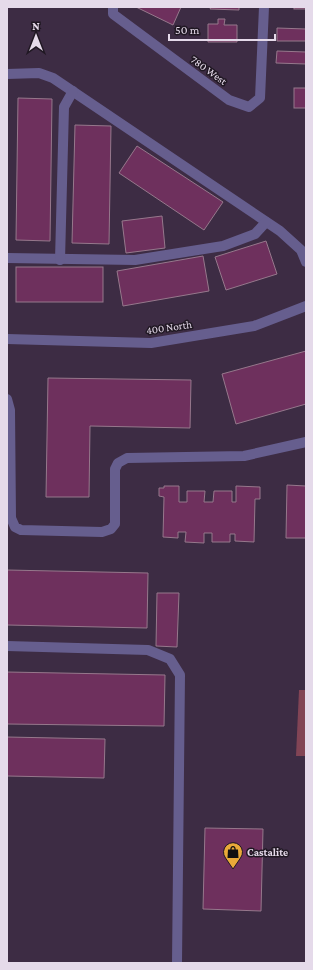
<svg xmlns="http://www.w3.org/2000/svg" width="313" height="970" font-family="'Crimson Pro',serif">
<rect width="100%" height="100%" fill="#3d2c44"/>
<!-- green -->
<polygon fill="#824455" points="299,690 306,690 306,756 296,756"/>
<!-- building -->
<g fill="#6e305d" stroke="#96788c">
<polygon points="136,7 181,7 173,25"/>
<polygon points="211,7 239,7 239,10 210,9"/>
<rect x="294" y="7" width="12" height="2"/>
<polygon points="218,19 225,19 224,25 237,25 237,42 208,42 208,24 218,24"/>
<polygon points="277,28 306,29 306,41 277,41"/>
<polygon points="277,51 306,52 306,64 276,63"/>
<rect x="294" y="88" width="12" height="20"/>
<polygon points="18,98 52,99 50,241 16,240"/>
<polygon points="75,125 111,126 109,244 72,243"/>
<polygon points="137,146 223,202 204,230 119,173"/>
<polygon points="162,216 165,248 126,253 122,221"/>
<polygon points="266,241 277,274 226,290 215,257"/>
<polygon points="203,256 209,291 123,306 117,271"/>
<rect x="16" y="267" width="87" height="35"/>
<polygon points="306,351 306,404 236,424 222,374"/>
<polygon points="48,378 191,380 190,428 90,426 89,497 46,497"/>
<polygon points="287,485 306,486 306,538 286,538"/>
<polygon points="164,486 179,486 179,502 187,502 187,491 205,491 204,502 213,502 214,491 232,491 232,502 236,502 236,486 260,487 260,499 255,499 254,542 235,541 235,534 230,534 230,542 212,542 212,533 204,533 204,543 185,542 186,532 178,532 178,538 163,537 164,497 159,496 159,488 164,488"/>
<polygon points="7,570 148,573 147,628 7,625"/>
<polygon points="157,593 179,593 177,647 156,646"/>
<polygon points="7,672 165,675 164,726 7,724"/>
<polygon points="7,737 105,739 104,778 7,776"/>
<polygon points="205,828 263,829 261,911 203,909"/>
</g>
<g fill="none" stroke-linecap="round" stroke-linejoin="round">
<!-- minor -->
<g stroke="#665e8e" stroke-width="10">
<polyline points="113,7 113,14 229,100 249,107 260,98 264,7"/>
<polyline points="7,74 39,73 53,78 280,231 301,250 306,262"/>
<polyline points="7,258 135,260 223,246 255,234 266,222"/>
<polyline points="60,260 64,107 73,91"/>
<polyline points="7,339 151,343 254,326 306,306"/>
<polyline points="7,399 10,410 11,518 15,527 21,530 102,532 111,529 115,524 115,469 118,463 127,458 244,456 306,442"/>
<polyline points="7,646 148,650 170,659 180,675 177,963"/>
</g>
</g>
<!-- icons -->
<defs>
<g id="shop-pin" transform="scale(1)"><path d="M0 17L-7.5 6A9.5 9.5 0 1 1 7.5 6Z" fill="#eaaa39" stroke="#201823"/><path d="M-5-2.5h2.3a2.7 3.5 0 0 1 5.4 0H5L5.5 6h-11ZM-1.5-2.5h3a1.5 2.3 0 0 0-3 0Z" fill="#111"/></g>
</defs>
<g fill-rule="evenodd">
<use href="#shop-pin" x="233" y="852"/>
</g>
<g text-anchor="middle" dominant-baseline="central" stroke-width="3" stroke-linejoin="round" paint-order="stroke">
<!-- street labels -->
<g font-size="11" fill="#e5daea" stroke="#201823">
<text transform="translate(209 70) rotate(36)">780 West</text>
<text transform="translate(169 327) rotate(-8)">400 North</text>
</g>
<!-- poi labels -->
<g font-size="11" font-weight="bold" fill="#e5daea" stroke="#201823" text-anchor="start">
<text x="247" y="852">Castalite</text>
</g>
</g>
<!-- border -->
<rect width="313" height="970" fill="none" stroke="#e5daea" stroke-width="16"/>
<!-- north arrow -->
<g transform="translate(36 36)" stroke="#201823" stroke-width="3" paint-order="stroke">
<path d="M0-3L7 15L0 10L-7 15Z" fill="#e5daea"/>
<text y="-6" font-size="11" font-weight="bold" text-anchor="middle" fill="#e5daea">N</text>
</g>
<!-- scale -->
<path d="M169 34v6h106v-6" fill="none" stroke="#e5daea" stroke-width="2"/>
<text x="175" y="34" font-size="12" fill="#e5daea" stroke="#201823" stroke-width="3" paint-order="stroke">50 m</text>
</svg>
